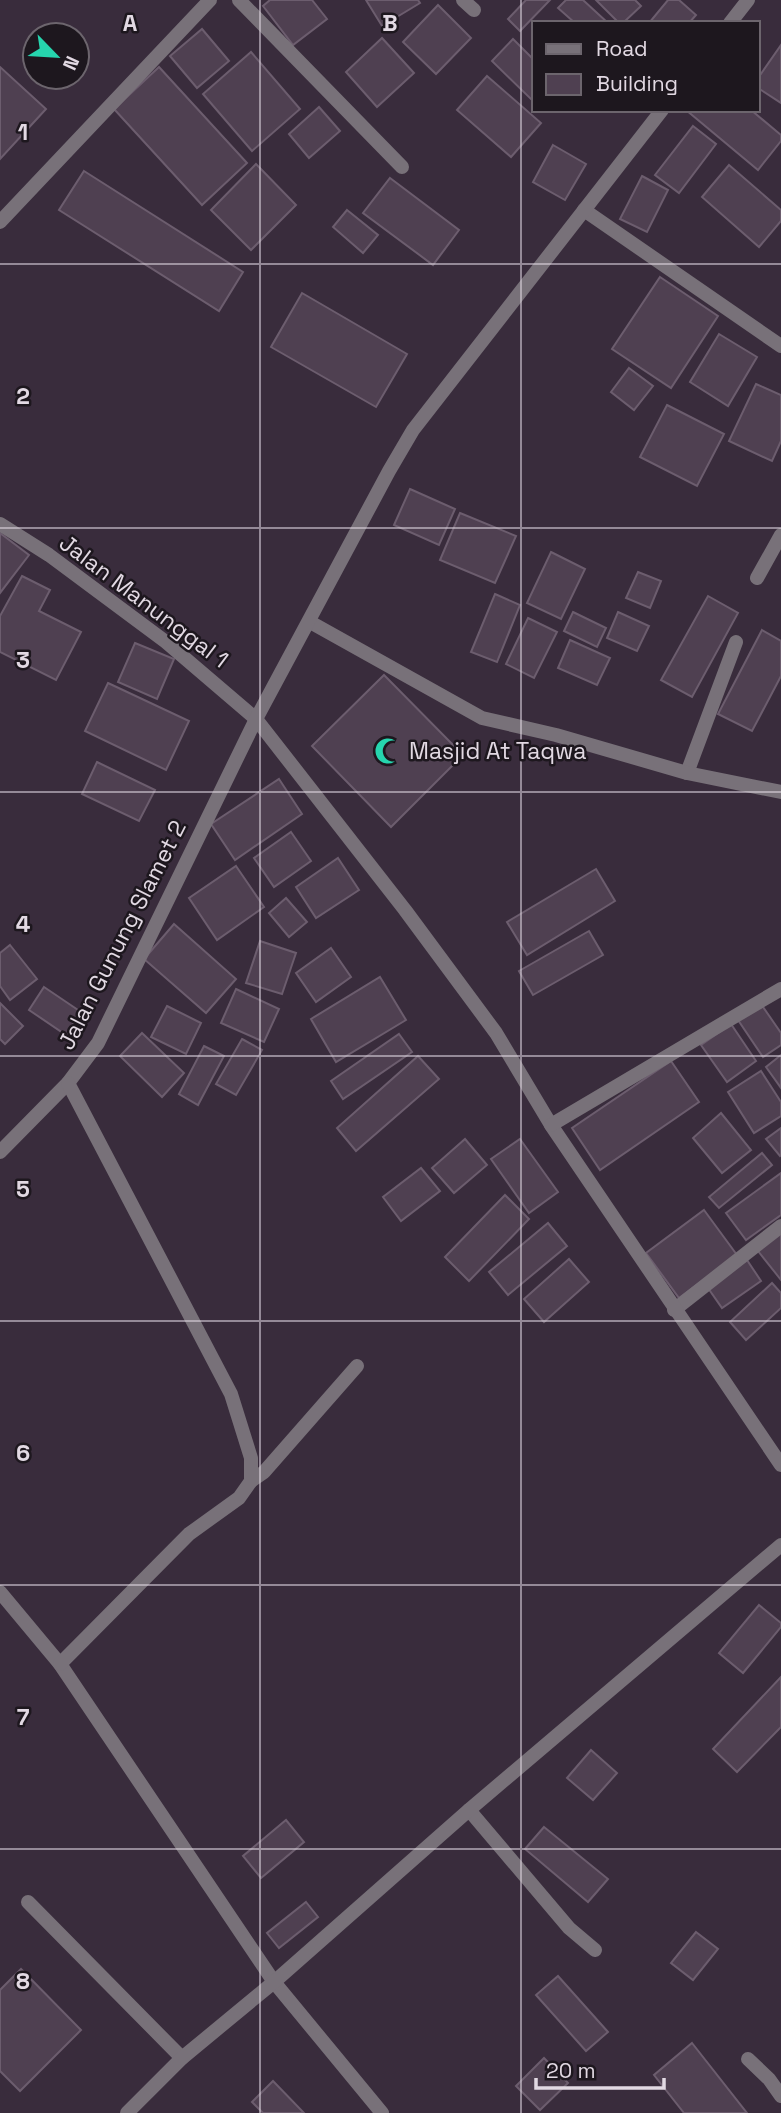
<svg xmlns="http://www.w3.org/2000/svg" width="781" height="2113" font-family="'Space Grotesk',sans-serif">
<rect width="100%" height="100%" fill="#392c3c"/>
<!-- building -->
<g fill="#4f4051" stroke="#6c5d6e" stroke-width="2">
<polygon points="270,0 312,0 327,19 293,45 263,6"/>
<polygon points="366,0 418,0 420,3 382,26"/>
<polygon points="526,0 550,0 520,31 508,19"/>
<polygon points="566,0 583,0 608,23 575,23 558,8"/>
<polygon points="596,0 635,0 641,6 623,23 619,23"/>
<polygon points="668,0 679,0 696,15 689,23 649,23"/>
<polygon points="438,5 471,38 436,74 403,42"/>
<polygon points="202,29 229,61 197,88 170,56"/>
<polygon points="382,38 414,73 377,107 346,72"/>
<polygon points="513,39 534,60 534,102 492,61"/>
<polygon points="781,45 781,103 758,88 758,78"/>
<polygon points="251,52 300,109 252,151 203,94"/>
<polygon points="0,67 46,109 0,159"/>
<polygon points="159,67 247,163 202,205 114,109"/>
<polygon points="487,76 541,123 511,157 457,110"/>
<polygon points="319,107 340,131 309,158 289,134"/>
<polygon points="686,110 751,110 781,135 781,141 758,170"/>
<polygon points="693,126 716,144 679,193 655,175"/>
<polygon points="553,145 586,164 565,200 533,182"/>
<polygon points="256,164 296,205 251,250 211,210"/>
<polygon points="729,165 781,210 781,221 759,247 702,197"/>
<polygon points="84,171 243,272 219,311 59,210"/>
<polygon points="642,176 668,190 647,232 620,219"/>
<polygon points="390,178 459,230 433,265 363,213"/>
<polygon points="347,210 378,235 363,253 333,227"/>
<polygon points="660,277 718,316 671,388 612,349"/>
<polygon points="302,293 407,354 376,407 271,347"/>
<polygon points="719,334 757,357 728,406 690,382"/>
<polygon points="629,368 653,386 634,410 611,392"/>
<polygon points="756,384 781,395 781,441 772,461 729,441"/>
<polygon points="667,405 724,434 697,486 640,457"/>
<polygon points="410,489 455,509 439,545 394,525"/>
<polygon points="460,513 516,536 495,583 440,560"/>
<polygon points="0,533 29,555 0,593"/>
<polygon points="551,552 585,569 561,619 527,603"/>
<polygon points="638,572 661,581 650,608 626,598"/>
<polygon points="22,576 50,590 39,611 81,632 56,680 0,652 0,616"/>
<polygon points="495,594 520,605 497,662 471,652"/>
<polygon points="708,596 738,613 692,697 661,680"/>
<polygon points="573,612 606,628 597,647 564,631"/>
<polygon points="618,612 649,626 637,651 607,638"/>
<polygon points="528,618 557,632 534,678 506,664"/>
<polygon points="762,630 781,641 781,676 752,731 718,714"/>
<polygon points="570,640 610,658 597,685 558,668"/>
<polygon points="135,643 174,659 157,699 118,682"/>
<polygon points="384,675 463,755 391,827 312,746"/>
<polygon points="108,683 189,721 166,770 85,731"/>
<polygon points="97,762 155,790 139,821 82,794"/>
<polygon points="279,779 302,814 235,860 211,824"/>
<polygon points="291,832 311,861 274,887 254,858"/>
<polygon points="338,858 359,890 316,918 296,887"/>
<polygon points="236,866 264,907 217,940 189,898"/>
<polygon points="596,869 615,901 527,955 507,922"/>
<polygon points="286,898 307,922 289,937 269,913"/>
<polygon points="174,924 236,979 206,1013 144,959"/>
<polygon points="589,931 603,955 533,995 519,971"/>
<polygon points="260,941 296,953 282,994 246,983"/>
<polygon points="10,945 37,979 10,1000 0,986 0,953"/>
<polygon points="331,948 351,977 316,1002 296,973"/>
<polygon points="380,977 406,1020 336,1062 311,1019"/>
<polygon points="44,987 81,1012 66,1035 29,1010"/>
<polygon points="236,989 279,1009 264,1042 221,1023"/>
<polygon points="0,1003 23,1026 5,1044 0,1039"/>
<polygon points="761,1004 781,1033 781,1045 763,1057 738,1020"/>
<polygon points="167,1006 201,1023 186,1054 151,1037"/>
<polygon points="731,1024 756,1061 727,1082 701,1045"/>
<polygon points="142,1033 184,1073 162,1097 120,1056"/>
<polygon points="399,1034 412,1052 343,1099 331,1081"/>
<polygon points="242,1039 262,1050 236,1095 216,1084"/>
<polygon points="204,1046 224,1056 198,1105 179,1094"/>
<polygon points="781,1055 781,1088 766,1067"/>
<polygon points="418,1056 439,1079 356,1151 337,1128"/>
<polygon points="671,1061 699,1102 600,1170 572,1128"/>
<polygon points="761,1071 781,1102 781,1116 754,1133 728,1092"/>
<polygon points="721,1113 751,1150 722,1173 693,1138"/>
<polygon points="781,1128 781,1155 780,1156 766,1139"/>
<polygon points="465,1139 487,1165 454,1193 432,1168"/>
<polygon points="520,1139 558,1192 529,1213 491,1159"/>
<polygon points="762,1153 772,1165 719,1208 709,1197"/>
<polygon points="421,1168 440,1191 401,1221 383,1197"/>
<polygon points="781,1173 781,1215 746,1240 726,1213"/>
<polygon points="505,1195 529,1219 469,1281 445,1257"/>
<polygon points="704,1210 737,1255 679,1298 646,1253"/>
<polygon points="548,1223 567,1246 508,1295 489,1272"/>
<polygon points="781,1232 781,1280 758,1251"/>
<polygon points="569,1259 589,1282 544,1322 524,1299"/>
<polygon points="747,1260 761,1281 722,1308 708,1288"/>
<polygon points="772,1283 781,1293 781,1308 746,1340 730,1322"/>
<polygon points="759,1605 781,1623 781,1627 743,1673 719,1653"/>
<polygon points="781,1677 781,1727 737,1772 713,1749"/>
<polygon points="591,1750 617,1773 593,1800 567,1778"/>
<polygon points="286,1820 304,1842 261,1878 243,1856"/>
<polygon points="544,1827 608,1879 588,1902 525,1849"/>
<polygon points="306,1902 318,1917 279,1948 267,1933"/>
<polygon points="696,1932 718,1949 693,1980 671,1963"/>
<polygon points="21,1969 81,2030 20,2091 0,2071 0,1990"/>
<polygon points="558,1976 608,2032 586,2051 536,1995"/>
<polygon points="692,2043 747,2113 684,2113 654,2075"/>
<polygon points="544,2058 568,2083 540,2110 516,2086"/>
<polygon points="273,2081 304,2113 263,2113 252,2102"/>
</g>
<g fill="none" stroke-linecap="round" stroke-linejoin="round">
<!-- lane -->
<g stroke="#787179" stroke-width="14">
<polyline points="757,578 781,535"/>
<polyline points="687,773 736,642"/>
<polyline points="674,1310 781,1226"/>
<polyline points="469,1810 569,1928 595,1950"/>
<polyline points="748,2059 769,2079 781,2096"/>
</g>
<!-- street -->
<g stroke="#787179" stroke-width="14">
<polyline points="239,0 402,167"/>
<polyline points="463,0 474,10"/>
<polyline points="730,23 748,0"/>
<polyline points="584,210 781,346"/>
<polyline points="0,222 210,0"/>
<polyline points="0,524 49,555 166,642 256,719 405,910 496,1033 551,1125 781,1465"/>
<polyline points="310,622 482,718 556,735 687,773 781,792"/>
<polyline points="551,1125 781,989"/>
<polyline points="0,1152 68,1083 98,1043 256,719 389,471 413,430 662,110"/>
<polyline points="251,1481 264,1472 357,1366"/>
<polyline points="0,1592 60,1664 274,1982 382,2113"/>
<polyline points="60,1664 189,1534 239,1498 251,1481 251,1458 231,1394 68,1083"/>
<polyline points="28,1902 182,2058"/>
<polyline points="127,2113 182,2058 274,1982 469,1810 781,1545"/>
</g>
</g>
<!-- grid -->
<path fill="none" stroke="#e2d9e3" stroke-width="2" stroke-opacity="0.55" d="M260,0V2113M521,0V2113M0,264H781M0,528H781M0,792H781M0,1056H781M0,1321H781M0,1585H781M0,1849H781"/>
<!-- icons -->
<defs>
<g id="mosque-bare" transform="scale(2.1)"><path d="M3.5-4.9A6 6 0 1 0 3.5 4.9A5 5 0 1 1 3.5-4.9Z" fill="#26d5ae" stroke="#1d171e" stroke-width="2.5" paint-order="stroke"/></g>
</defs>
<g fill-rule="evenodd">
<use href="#mosque-bare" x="388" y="751"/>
</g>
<g text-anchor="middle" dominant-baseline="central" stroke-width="5" stroke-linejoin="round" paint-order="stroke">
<!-- street labels -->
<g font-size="23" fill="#e2d9e3" stroke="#1d171e">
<text transform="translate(144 601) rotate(37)">Jalan Manunggal 1</text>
<text transform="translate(122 935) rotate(-63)">Jalan Gunung Slamet 2</text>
</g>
<!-- poi labels -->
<g font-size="23" fill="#e2d9e3" stroke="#1d171e" text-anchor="start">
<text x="409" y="751">Masjid At Taqwa</text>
</g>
</g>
<g font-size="23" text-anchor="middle" font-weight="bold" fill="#e2d9e3" stroke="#1d171e" stroke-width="5" stroke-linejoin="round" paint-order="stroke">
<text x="130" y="31">A</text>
<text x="390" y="31">B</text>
<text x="23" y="140">1</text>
<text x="23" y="404">2</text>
<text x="23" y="668">3</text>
<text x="23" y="932">4</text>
<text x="23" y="1197">5</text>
<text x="23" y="1461">6</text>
<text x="23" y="1725">7</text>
<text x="23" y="1989">8</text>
</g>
<!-- legend -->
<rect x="532" y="21" width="228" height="91" fill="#1d171e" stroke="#6c656d" stroke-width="2"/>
<rect x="546" y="44" width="35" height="10" fill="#787179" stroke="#6c656d" stroke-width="2"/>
<text x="596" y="56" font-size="21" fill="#e2d9e3">Road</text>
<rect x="546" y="74" width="35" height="21" fill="#4f4051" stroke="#6c656d" stroke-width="2"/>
<text x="596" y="91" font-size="21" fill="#e2d9e3">Building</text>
<!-- north arrow -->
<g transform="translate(56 56) rotate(115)"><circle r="33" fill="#1d171e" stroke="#6c656d" stroke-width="2"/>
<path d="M0-5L12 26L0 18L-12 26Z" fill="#26d5ae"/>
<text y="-10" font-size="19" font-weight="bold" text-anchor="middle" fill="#e2d9e3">N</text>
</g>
<!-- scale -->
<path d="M536 2078v10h128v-10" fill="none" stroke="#e2d9e3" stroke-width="3.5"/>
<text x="546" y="2078" font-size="21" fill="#e2d9e3" stroke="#1d171e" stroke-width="5" paint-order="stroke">20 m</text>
</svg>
